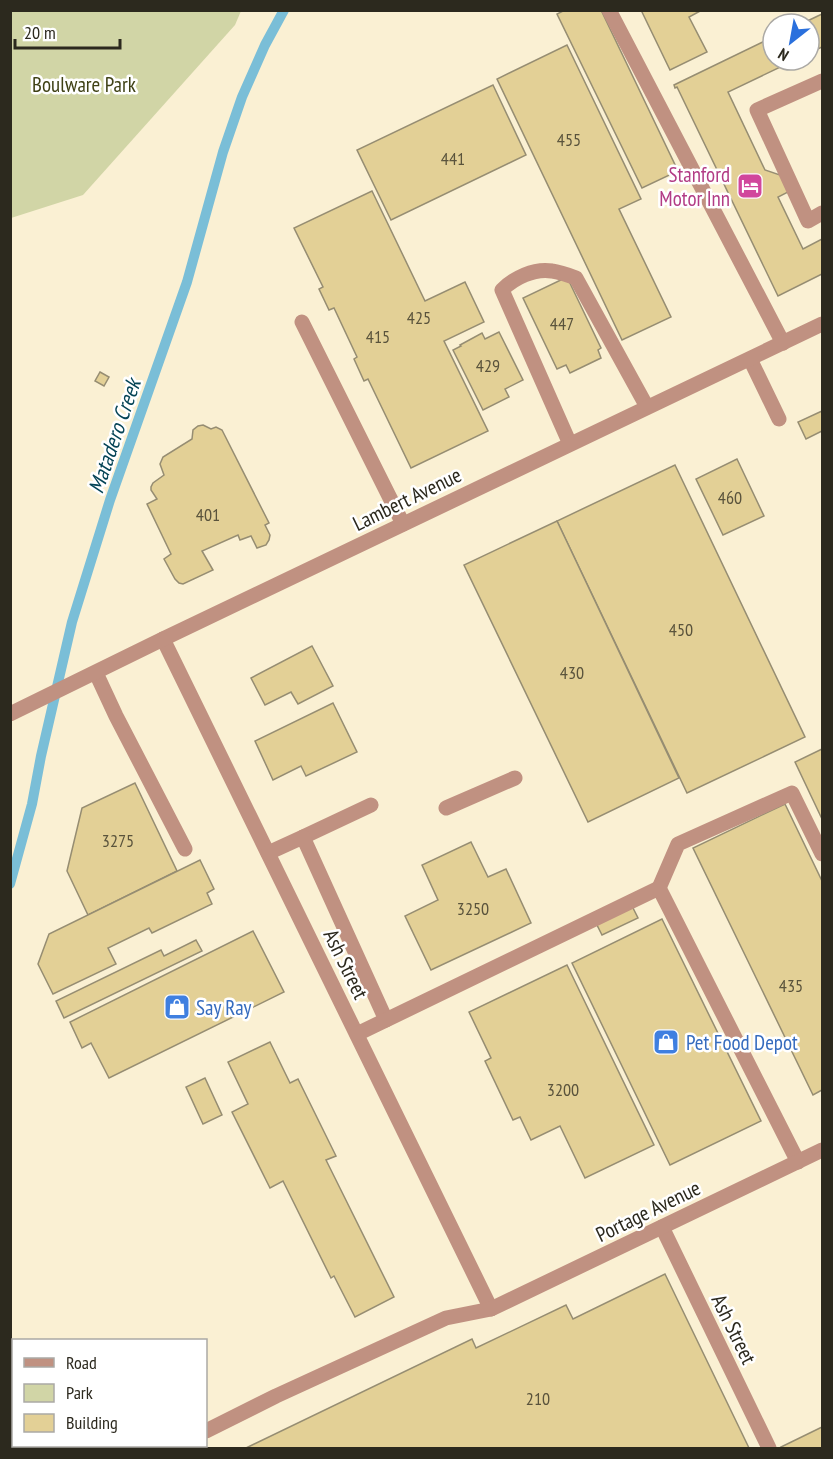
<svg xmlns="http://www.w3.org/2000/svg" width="833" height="1459" font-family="'PT Sans Narrow',sans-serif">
<rect width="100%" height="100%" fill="#faf0d3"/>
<!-- green -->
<polygon fill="#d1d5a6" points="11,10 241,10 241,11 235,25 83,195 11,218"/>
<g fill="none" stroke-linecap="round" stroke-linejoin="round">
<!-- stream -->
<polyline stroke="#7abed7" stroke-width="10" points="10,884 32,804 41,756 72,622 110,500 187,282 223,152 242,97 265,45 284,10"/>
</g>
<!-- building -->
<g fill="#e3d096" stroke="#968d72" stroke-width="1.5">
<polygon points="565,10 601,10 678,171 642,188 557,14"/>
<polygon points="645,10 702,10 689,17 707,52 670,70 642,12"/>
<polygon points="822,14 822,47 809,53 809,24 801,24"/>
<polygon points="773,37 773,60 795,60 728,92 765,170 786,177 792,190 778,197 803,249 822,239 822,274 778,296 677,87 675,88 674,85"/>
<polygon points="567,45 641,199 619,209 671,317 622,340 497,79"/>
<polygon points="493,85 526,155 391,220 357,150"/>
<polygon points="372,191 425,301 465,282 484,322 444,341 488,431 411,468 368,379 364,381 354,359 357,357 334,308 329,310 319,289 323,287 294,228"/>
<polygon points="567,277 601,348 598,350 601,358 570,373 566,365 557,369 523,298"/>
<polygon points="499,332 523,380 505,389 509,397 483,410 453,350 461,346 460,345 482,333 485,339"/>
<polygon points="100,372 109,377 104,386 95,381"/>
<polygon points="822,411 822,431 806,439 798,422"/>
<polygon points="203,425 211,429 216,427 222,430 269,523 265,525 270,535 269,540 266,545 257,548 251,536 240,540 238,535 202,551 213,570 183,584 179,583 175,579 164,559 171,554 147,504 157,499 151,490 151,487 153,483 164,475 160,464 163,457 192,439 193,430 198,426"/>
<polygon points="737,459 764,516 723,535 696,479"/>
<polygon points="675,465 805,737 687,793 557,521"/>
<polygon points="557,521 679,778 588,822 464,565"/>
<polygon points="312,646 333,686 298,704 291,692 265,705 251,678"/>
<polygon points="333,703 357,752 306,776 301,766 273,780 255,741"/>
<polygon points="822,749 822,819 795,762"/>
<polygon points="135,783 177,871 88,915 67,871 82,808"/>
<polygon points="785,804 822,881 822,1090 813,1095 693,848"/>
<polygon points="471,842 488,877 506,869 531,923 431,970 405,916 438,900 422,865"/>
<polygon points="200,860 214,889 207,893 212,904 152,933 149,928 108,948 116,964 53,994 38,964 49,934"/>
<polygon points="632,906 638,918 602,935 596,923"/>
<polygon points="662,919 761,1121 670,1165 572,963"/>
<polygon points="253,931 284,992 109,1078 91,1043 82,1048 70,1022"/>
<polygon points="196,940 202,951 64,1018 56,1001 161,950 164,956"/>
<polygon points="567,965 654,1145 585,1178 560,1126 531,1140 520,1117 513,1120 485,1061 491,1058 469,1012"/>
<polygon points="270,1042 290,1083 298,1079 336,1156 326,1160 394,1297 355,1317 334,1276 331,1278 283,1181 270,1188 232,1112 248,1104 228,1062"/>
<polygon points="205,1078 222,1115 203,1124 186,1087"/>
<polygon points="665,1274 749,1448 246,1448 472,1339 476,1348 566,1305 573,1319"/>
<polygon points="822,1427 822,1448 782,1448 781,1447"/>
</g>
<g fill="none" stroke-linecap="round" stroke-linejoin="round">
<!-- minor -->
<g stroke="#c09181" stroke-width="15">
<polyline points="609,10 783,343"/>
<polyline points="822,81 757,110 808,221 822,213"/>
<polyline points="302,322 403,524"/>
<polyline points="750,359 779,419"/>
<path d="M570,444L502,290C514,278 534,268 552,271C560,272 568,275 576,278L647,407"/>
<polyline points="163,639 491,1309"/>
<polyline points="96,673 116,716 185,849"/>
<polyline points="10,714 163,639 822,324"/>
<polyline points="446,808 515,778"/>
<polyline points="303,837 371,805"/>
<polyline points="268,853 303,837 386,1020"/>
<polyline points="659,888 678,844 792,793 822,854"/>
<polyline points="357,1034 659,888 798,1162"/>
<polyline points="662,1227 769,1448"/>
<polyline points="206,1431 276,1396 446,1318 491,1309 822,1150"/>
<polyline points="169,1448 175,1446"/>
</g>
</g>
<!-- icons -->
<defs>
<g id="hotel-square" transform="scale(1.35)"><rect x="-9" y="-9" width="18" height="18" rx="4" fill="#d1479c" stroke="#fff"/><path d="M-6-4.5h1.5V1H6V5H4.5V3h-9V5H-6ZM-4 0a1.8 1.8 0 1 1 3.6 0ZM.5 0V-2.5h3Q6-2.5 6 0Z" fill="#fff"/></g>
<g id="shop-square" transform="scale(1.35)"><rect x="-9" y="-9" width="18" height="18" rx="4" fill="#3f7fe0" stroke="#fff"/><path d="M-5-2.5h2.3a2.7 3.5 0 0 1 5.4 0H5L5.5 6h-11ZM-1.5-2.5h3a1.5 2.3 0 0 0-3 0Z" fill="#fff"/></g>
</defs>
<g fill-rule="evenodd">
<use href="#hotel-square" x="750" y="186"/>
<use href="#shop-square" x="177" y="1007"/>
<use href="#shop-square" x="666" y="1042"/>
</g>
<g text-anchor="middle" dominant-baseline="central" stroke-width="5" stroke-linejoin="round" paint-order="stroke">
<!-- number labels -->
<g font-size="18" fill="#5a533c">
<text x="569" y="139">455</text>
<text x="453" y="158">441</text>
<text x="419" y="317">425</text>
<text x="562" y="323">447</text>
<text x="378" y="336">415</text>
<text x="488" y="365">429</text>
<text x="730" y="497">460</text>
<text x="208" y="514">401</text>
<text x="681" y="629">450</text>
<text x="572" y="672">430</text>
<text x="118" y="840">3275</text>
<text x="473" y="908">3250</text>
<text x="791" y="985">435</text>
<text x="563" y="1089">3200</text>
<text x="538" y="1398">210</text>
</g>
<!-- park labels -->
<g font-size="21" fill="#3f4115" stroke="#fff">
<text x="84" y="84">Boulware Park</text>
</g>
<!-- hotel labels -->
<g font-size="21" fill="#b23c85" stroke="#fff" text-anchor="end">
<text x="730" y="174">Stanford<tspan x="730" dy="24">Motor Inn</tspan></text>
</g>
<!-- street labels -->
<g font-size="21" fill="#2c291e" stroke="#fff">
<text transform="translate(407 499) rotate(-26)">Lambert Avenue</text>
<text transform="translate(346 964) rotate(64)">Ash Street</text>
<text transform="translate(648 1211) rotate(-26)">Portage Avenue</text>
<text transform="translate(734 1329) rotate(64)">Ash Street</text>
</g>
<!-- shop labels -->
<g font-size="21" fill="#366cbe" stroke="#fff" text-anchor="start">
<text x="196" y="1007">Say Ray</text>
<text x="686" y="1042">Pet Food Depot</text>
</g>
<!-- water labels -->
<g font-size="22" font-style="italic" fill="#054456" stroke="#fff">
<text transform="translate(114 436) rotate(-71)">Matadero Creek</text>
</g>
</g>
<!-- border -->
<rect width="833" height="1459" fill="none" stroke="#2c291e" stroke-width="24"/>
<!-- legend -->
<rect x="12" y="1339" width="195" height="108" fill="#ffffff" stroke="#aba9a5" stroke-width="1.5"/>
<rect x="24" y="1358" width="30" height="9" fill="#c09181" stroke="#aba9a5" stroke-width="1.5"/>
<text x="66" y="1369" font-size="18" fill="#2c291e">Road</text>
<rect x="24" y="1384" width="30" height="18" fill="#d1d5a6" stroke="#aba9a5" stroke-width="1.5"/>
<text x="66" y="1399" font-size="18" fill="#2c291e">Park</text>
<rect x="24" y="1414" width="30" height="18" fill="#e3d096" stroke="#aba9a5" stroke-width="1.5"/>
<text x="66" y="1429" font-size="18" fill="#2c291e">Building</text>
<!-- north arrow -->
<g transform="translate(791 42) rotate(211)"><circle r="28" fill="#ffffff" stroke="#aba9a5" stroke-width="1.5"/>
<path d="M0-4.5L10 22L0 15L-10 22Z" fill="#2a70dd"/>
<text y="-9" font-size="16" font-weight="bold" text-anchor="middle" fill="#2c291e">N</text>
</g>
<!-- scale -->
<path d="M15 39v9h105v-9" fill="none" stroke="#2c291e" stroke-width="3"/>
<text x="24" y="39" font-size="18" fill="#2c291e" stroke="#ffffff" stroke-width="4.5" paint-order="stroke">20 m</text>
</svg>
